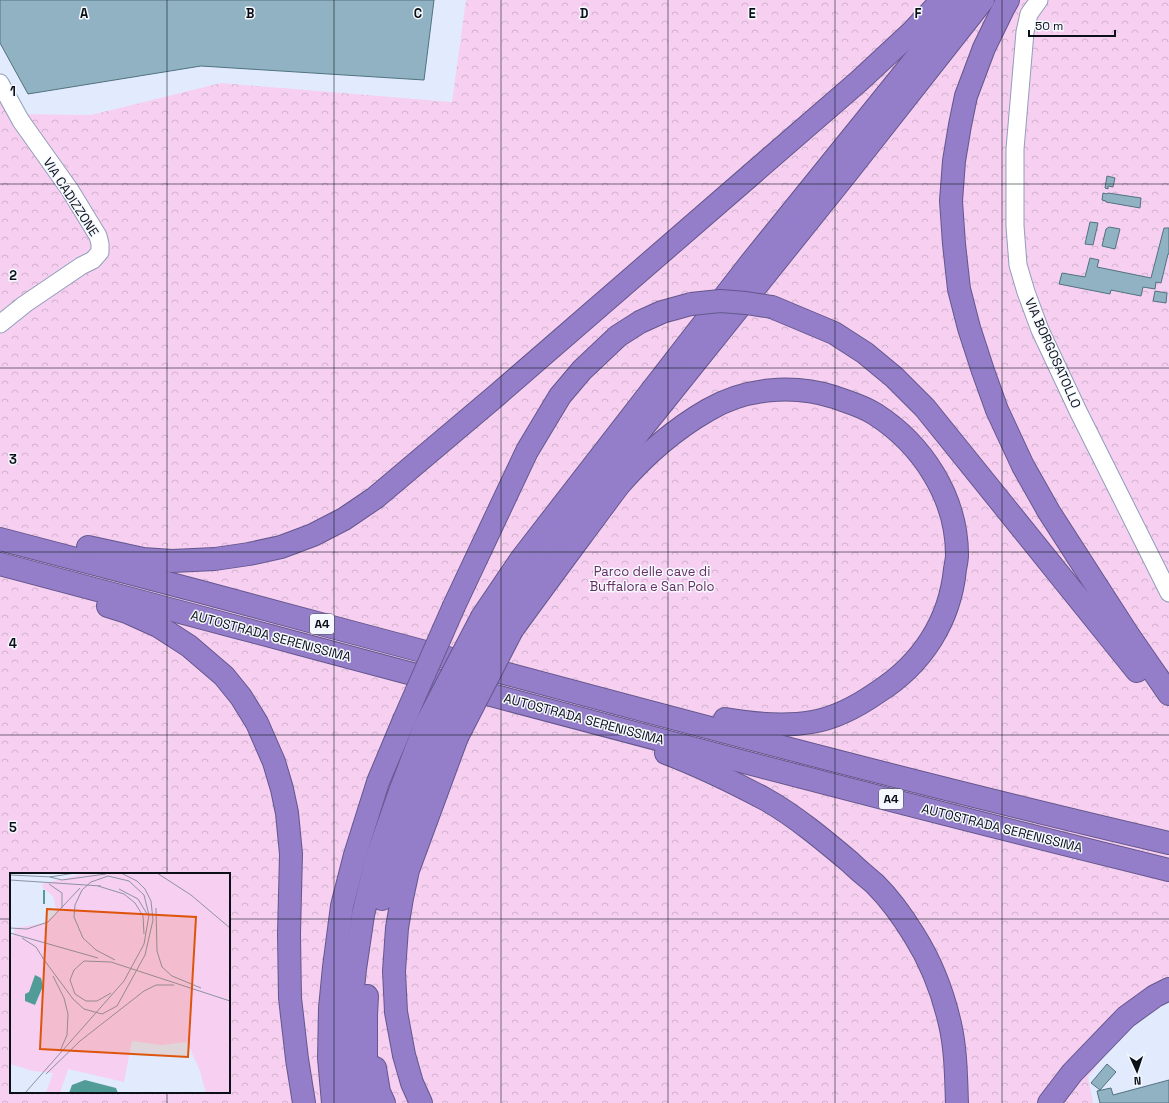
<svg xmlns="http://www.w3.org/2000/svg" width="1169" height="1103" font-family="'Space Grotesk',sans-serif">
<defs>
<pattern id="park-crowns" width="20" height="18" patternUnits="userSpaceOnUse"><rect width="20" height="18" fill="#f7cff1"/><path d="M2 6a3 3 0 1 1 6 0M12 15a3 3 0 1 1 6 0" fill="none" stroke="#d2b1ce"/></pattern>
</defs>
<rect width="100%" height="100%" fill="#e1ebfd"/>
<!-- park -->
<path fill="url(#park-crowns)" fill-rule="evenodd" d="M466,0H1169V1002L1145,1016L1113,1044L1088,1077L1093,1103H0V79L19,114L91,115L221,83L452,102ZM11,874H229V1092H11Z"/>
<!-- building -->
<g fill="#90b2c2" stroke="#517280">
<polygon points="0,0 434,0 424,80 201,66 28,94 0,43"/>
<polygon points="1107,176 1115,178 1113,187 1108,186 1108,189 1105,188"/>
<polygon points="1103,193 1107,194 1108,193 1141,198 1140,208 1106,202 1106,201 1102,200"/>
<polygon points="1090,222 1098,223 1093,245 1085,244"/>
<polygon points="1109,227 1120,229 1115,249 1102,246 1106,229"/>
<polygon points="1164,228 1169,228 1169,254 1168,254 1161,283 1156,282 1155,289 1143,287 1141,296 1111,290 1110,294 1059,284 1062,273 1085,277 1090,258 1099,260 1097,267 1151,278"/>
<polygon points="1155,291 1167,293 1166,303 1153,301"/>
<polygon points="1107,1064 1116,1072 1100,1090 1091,1083"/>
<polygon points="1169,1080 1169,1103 1100,1103 1097,1091 1111,1088 1113,1095"/>
</g>
<g fill="none" stroke-linecap="round" stroke-linejoin="round">
<!-- minor casing -->
<g stroke="#8f9eb9" stroke-width="19">
<g id="minor">
<polyline points="1039,0 1029,14 1025,32 1015,149 1015,226 1018,265 1026,292 1040,330 1078,411 1169,593"/>
<polyline points="0,83 21,121 70,190 98,236 100,244 100,252 93,260 81,266 25,304 0,324"/>
</g>
</g>
<!-- highway casing -->
<g stroke="#64578c" stroke-width="24">
<g id="highway">
<polyline points="1008,0 1004,7 984,48 966,96 960,125 954,161 951,201 954,244 959,289 969,328 983,371 997,410 1023,466 1049,512 1127,633 1169,694"/>
<polyline points="772,307 834,333 865,353 894,377 925,408 1137,671"/>
<path d="M0,539C119,570 239,602 358,634C628,706 897,780 1169,843"/>
<polyline points="88,547 143,559 172,561 215,559 249,554 281,547 313,535 344,519 375,498 497,395 858,82 913,31 942,0"/>
<path d="M0,564C389,667 778,774 1169,870"/>
<polyline points="108,606 127,612 158,626 189,646 224,676 241,697 257,723 274,762 282,789 287,813 291,854 289,934 290,998 297,1059 304,1103"/>
<polyline points="454,606 527,451 560,396 582,370 618,336 640,322 662,312 691,304"/>
<polyline points="482,617 522,558 749,265 963,0"/>
<polyline points="498,624 534,567 640,431 846,174 983,0"/>
<path d="M512,630C535,598 558,567 581,536C594,519 606,502 619,485C643,457 675,429 708,410C745,388 793,384 834,397C848,402 863,406 875,414C922,444 957,497 957,555C957,559 956,564 955,569C950,621 922,664 878,692C858,706 836,718 812,722C783,727 754,724 725,719"/>
<path d="M666,753C700,766 733,782 765,799C794,815 825,841 850,862C858,870 867,877 875,884C890,899 903,917 914,935C931,962 943,993 950,1024C956,1050 956,1077 957,1103"/>
<polyline points="382,899 391,864 414,796 442,732"/>
<polyline points="375,1068 379,1092 384,1103"/>
<polyline points="333,1103 329,1058 330,1008 334,967 342,906 355,855 378,782 404,720"/>
<polyline points="351,1103 350,1057 351,1008 355,969 363,915 376,860 399,794 425,726"/>
<polyline points="367,1103 366,1098 366,1015 367,996"/>
<polyline points="421,1103 412,1083 404,1055 396,1012 394,971 397,928 402,898 408,870 457,737"/>
<polyline points="1049,1103 1072,1073 1126,1017 1155,996 1169,989"/>
</g>
</g>
<!-- minor -->
<use href="#minor" stroke="#fff" stroke-width="17"/>
<!-- highway -->
<use href="#highway" stroke="#947eca" stroke-width="22"/>
<!-- highway-bridge casing -->
<g stroke="#64578c" stroke-width="24" stroke-linecap="butt">
<g id="highway-bridge">
<polyline points="691,304 720,301 746,303 772,307"/>
<polyline points="404,720 454,606"/>
<polyline points="425,726 482,617"/>
<polyline points="442,732 498,624"/>
<polyline points="457,737 512,630"/>
</g>
</g>
<!-- highway-bridge -->
<use href="#highway-bridge" stroke="#947eca" stroke-width="22"/>
</g>
<!-- grid -->
<path fill="none" stroke="#0a0f18" stroke-width="1" stroke-opacity="0.55" d="M167,0V874M334,0V1103M501,0V1103M668,0V1103M835,0V1103M1002,0V1103M0,184H1169M0,368H1169M0,552H1169M0,735H1169M0,919H11M229,919H1169M167,1092V1103"/>
<g text-anchor="middle" dominant-baseline="central" stroke-width="3" stroke-linejoin="round" paint-order="stroke">
<!-- shield labels -->
<g fill="#f5f8fe" stroke="#50555d" stroke-width="1">
<rect x="310" y="614" width="24" height="20" rx="3"/>
<rect x="879" y="789" width="24" height="20" rx="3"/>
</g>
<g font-size="12" font-weight="bold" fill="#0a0f18">
<text x="322" y="624">A4</text>
<text x="891" y="799">A4</text>
</g>
<!-- street labels -->
<g font-size="13" fill="#0a0f18" stroke="#f5f8fe">
<text transform="translate(71 197) rotate(57)">VIA CADIZZONE</text>
<text transform="translate(1053 353) rotate(66)">VIA BORGOSATOLLO</text>
<text transform="translate(271 636) rotate(15)">AUTOSTRADA SERENISSIMA</text>
<text transform="translate(584 719) rotate(15)">AUTOSTRADA SERENISSIMA</text>
<text transform="translate(1002 828) rotate(14)">AUTOSTRADA SERENISSIMA</text>
</g>
<!-- park labels -->
<g font-size="13" fill="#662f61" stroke="#f5f8fe">
<text x="652" y="571">Parco delle cave di<tspan x="652" dy="15">Buffalora e San Polo</tspan></text>
</g>
</g>
<!-- overview -->
<g transform="translate(10 873)">
<rect width="220" height="220" fill="#e1ebfd"/>
<path d="M76,0H220V220H196L190,198L177,169L151,172L122,168L114,209L58,196L50,220H36L43,200L23,198L0,191V63L3,64L5,55L34,50L47,40L43,23L33,15L32,11Z" fill="#f7cff1"/>
<path d="M25,102L31,105L33,113L25,132L15,128V121L19,119ZM75,207L106,215L108,220H59L62,212Z" fill="#519b98"/>
<path fill="none" stroke="#519b98" stroke-width="2" d="M34,17V31"/>
<path fill="none" stroke="#8b93a1" stroke-width="1" d="M147,0L181,22L220,55M0,2L43,4M40,4L52,7L96,1M40,4L65,0M0,7L91,13M39,11L52,20V35M88,13L114,21L125,30L133,43L134,61M109,16L128,26L137,41M146,35L147,78L152,94L162,103L191,115M0,55L17,56L38,49L70,15M0,60L88,85M12,65L26,74L33,85M32,84L63,126L74,136L92,141L107,133L135,82L143,47L141,28L135,16L127,8L111,0M101,89L220,128M43,103L54,125L58,141L57,162L50,178M101,120L87,128H76L65,121L60,107L64,97L74,88L101,89M36,201L70,168L134,118L146,112H164M15,220L114,108L134,71L139,42L134,22L119,8L98,3L81,9L72,17L65,32L64,44L73,65L86,77L105,87"/>
<path fill="#dd550d" fill-opacity="0.15" stroke="#dd550d" stroke-width="2" d="M37,36L186,44L178,184L30,176Z"/>
<rect width="220" height="220" fill="none" stroke="#0a0f18" stroke-width="2"/>
</g>
<g font-size="13" text-anchor="middle" font-weight="bold" fill="#0a0f18" stroke="#f5f8fe" stroke-width="3" stroke-linejoin="round" paint-order="stroke">
<text x="84" y="18">A</text>
<text x="250" y="18">B</text>
<text x="418" y="18">C</text>
<text x="584" y="18">D</text>
<text x="752" y="18">E</text>
<text x="918" y="18">F</text>
<text x="13" y="96">1</text>
<text x="13" y="280">2</text>
<text x="13" y="464">3</text>
<text x="13" y="648">4</text>
<text x="13" y="832">5</text>
</g>
<!-- north arrow -->
<g transform="translate(1137 1071) rotate(177)" stroke="#f5f8fe" stroke-width="3" paint-order="stroke">
<path d="M0-3L7 15L0 10L-7 15Z" fill="#0a0f18"/>
<text y="-6" font-size="11" font-weight="bold" text-anchor="middle" fill="#0a0f18">N</text>
</g>
<!-- scale -->
<path d="M1029 30v6h86v-6" fill="none" stroke="#0a0f18" stroke-width="2"/>
<text x="1035" y="30" font-size="12" fill="#0a0f18" stroke="#f5f8fe" stroke-width="3" paint-order="stroke">50 m</text>
</svg>
